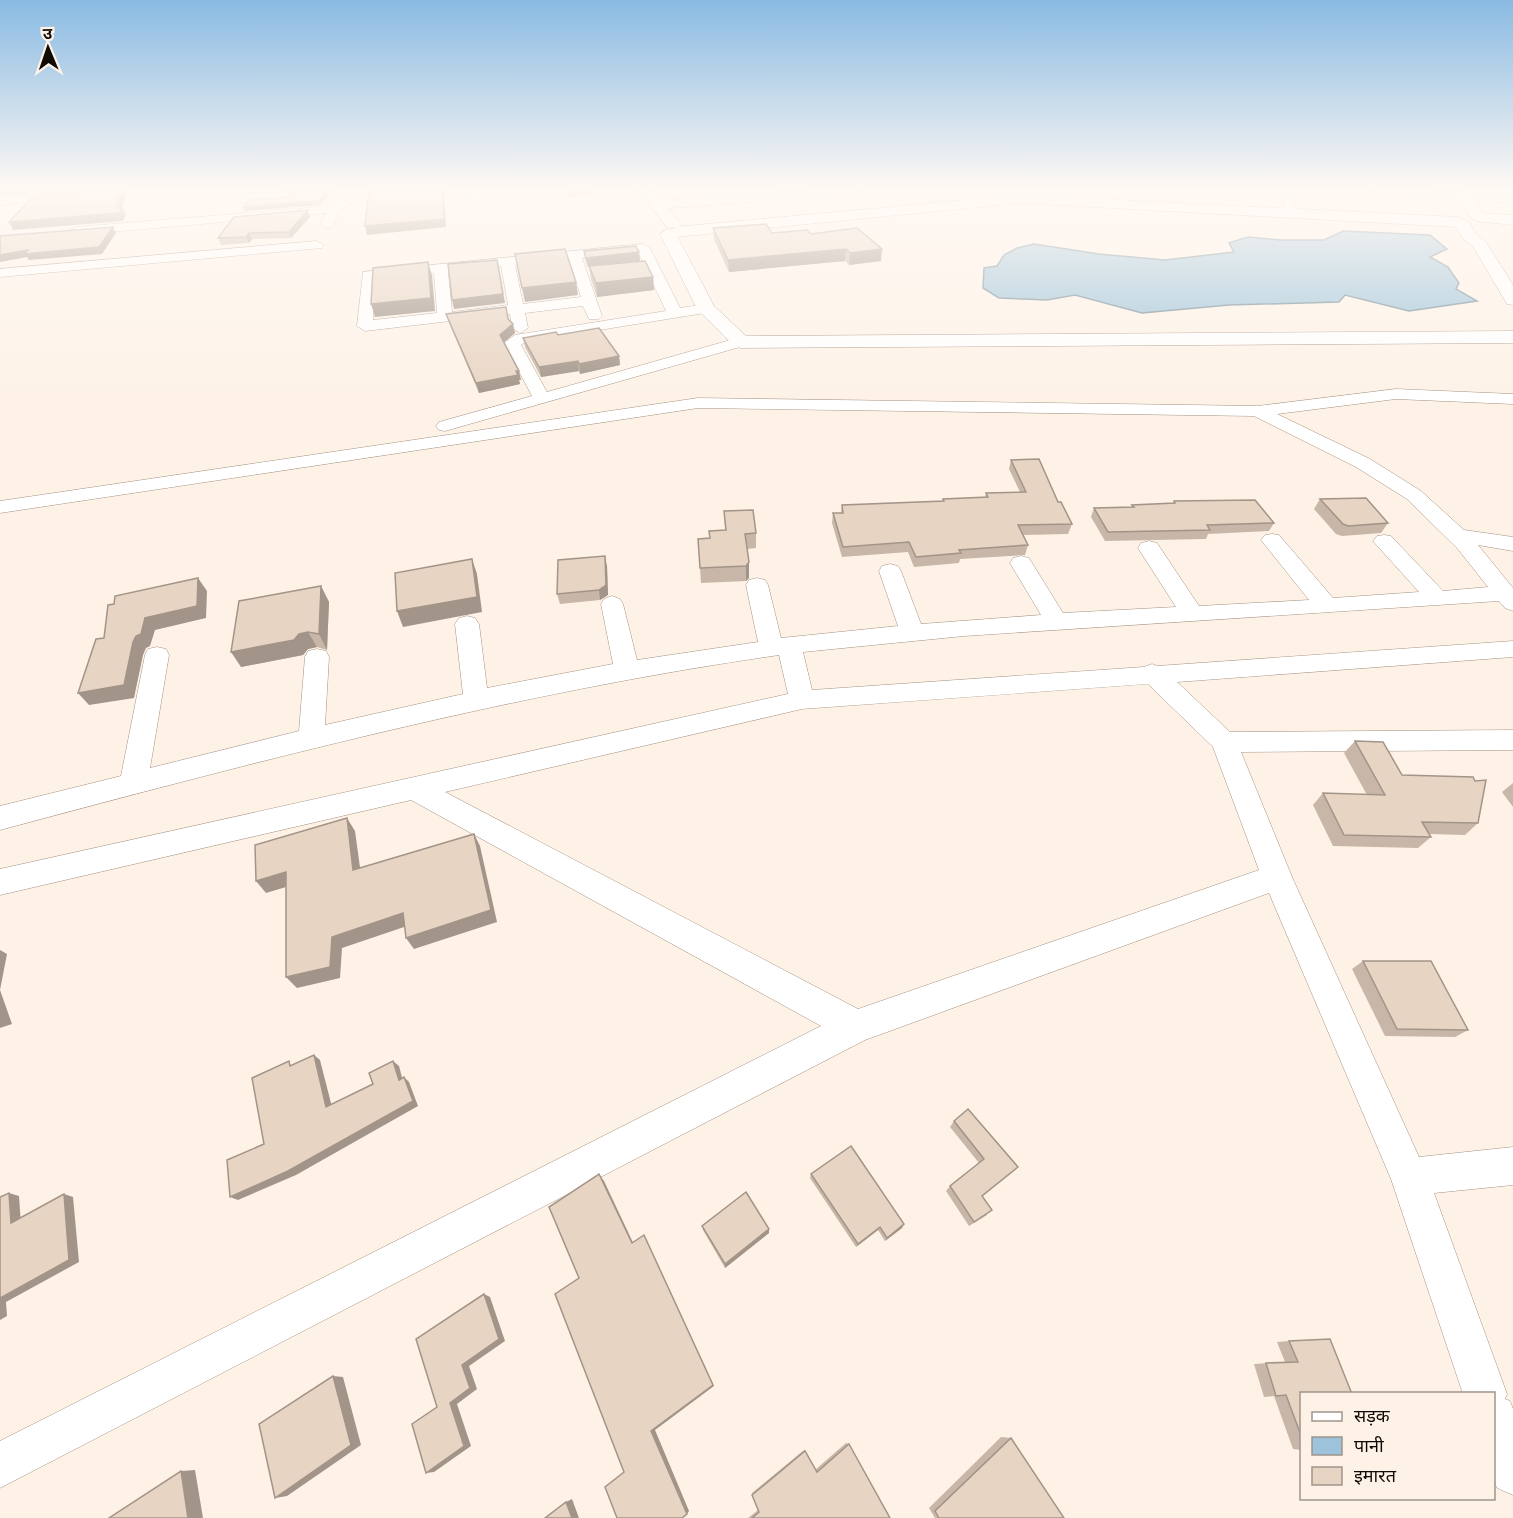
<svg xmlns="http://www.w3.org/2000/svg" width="1513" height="1518" font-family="Signika,'Noto Sans Devanagari',sans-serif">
<rect width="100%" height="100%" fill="#fef2e7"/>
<!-- water -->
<polygon fill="#9cc3d9" stroke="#728c99" stroke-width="1.5" points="1343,231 1430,235 1447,249 1430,257 1448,267 1459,283 1456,289 1477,301 1409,311 1345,295 1339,302 1229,305 1142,313 1075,295 1047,300 999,298 983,288 984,268 997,266 1004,255 1017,248 1034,244 1099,254 1165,260 1234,252 1229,243 1248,237 1281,240 1324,240"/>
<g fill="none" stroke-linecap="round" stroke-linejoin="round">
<!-- service casing -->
<g stroke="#a59282" stroke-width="15">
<polyline id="service" points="479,190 479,199"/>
</g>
<!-- minor casing -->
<g stroke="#a59282" stroke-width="1">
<g id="minor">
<polygon points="70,190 107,190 101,194 0,205 0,197"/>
<polygon points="355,190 369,190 339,211 332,227 327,228 321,224 326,213 76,235 70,231 76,227 331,206"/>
<polygon points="813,190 863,190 857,194 657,209 651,205 657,201"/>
<polygon points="1278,190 1290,190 1298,213 1296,216 1288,216"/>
<polygon points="1370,190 1427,190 1513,195 1513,203 1376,194"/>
<polygon points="288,192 294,196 292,199 241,202 235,198 241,194"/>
<polygon points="317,241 324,245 322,248 0,277 0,269"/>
<path d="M643,244L650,248L680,308L706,304L714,309L711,312L525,342L521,345L547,392L741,337L749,342L747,345L445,431L439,430L436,426L439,422L532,396L504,343L515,335L666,311L638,252L582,258L602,316L599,319H589L583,306L525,313L528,328L520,333L512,328L510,314L365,331L357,326L363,272ZM569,259L581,297L523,304L515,265ZM501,266L508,305L452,312L448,271ZM434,273L437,313L373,320L375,279Z"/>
<path d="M1396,389L1513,394V404L1396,399L1277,414L1370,459L1421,491L1464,530L1513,537V551L1478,545L1513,588V611L1505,608L1499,601L964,636L803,652L812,690L1144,667L1152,664L1157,666L1513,641V657L1177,682L1230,732L1513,730V750L1241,752L1292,877L1419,1157L1513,1147V1185L1434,1193L1507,1394L1505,1399L1510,1401L1513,1409V1495L1497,1488L1494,1480V1394H1463L1391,1179L1269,893L865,1040L0,1488V1441L821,1026L411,800L0,895V869L788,694L779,655C514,693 258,761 0,830V806L121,776L145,655L148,649L157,647L166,649L169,655L150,768L299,731L305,657L308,651L317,649L326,651L329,657L325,725L463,694L455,624L459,618L467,616L475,618L479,624L487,688L613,664L601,604L604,599L612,596L620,599L623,604L637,660L758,642L746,585L749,580L757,578L765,580L768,585L781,638L898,626L879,571L882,566L890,564L898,566L901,571L921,624L1041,615L1010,563L1013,558L1021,556L1029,558L1063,613L1176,607L1138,548L1141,543L1149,541L1157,543L1199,606L1309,600L1261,540L1265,535L1272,534L1279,535L1333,598L1419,592L1373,541L1377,536L1384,535L1391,536L1443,591L1488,587L1457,548L1407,499L1356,467L1254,416L698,408L0,513V501L698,398L1257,406ZM1148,684L1213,747L1259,870L858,1009L445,792L802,709Z"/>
</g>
</g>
<!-- tertiary casing -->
<g stroke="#a59282" stroke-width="1">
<g id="tertiary">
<polygon points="638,190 652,190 679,221 681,224 679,227 667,227"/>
<polygon points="1460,192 1474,199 1485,216 1482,219 1472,219 1463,205 1453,196 1455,193"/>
<polygon points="668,229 676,234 714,306 746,336 1513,331 1513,343 741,348 734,346 697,309 660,234"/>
</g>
</g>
<!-- secondary casing -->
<g stroke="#a59282" stroke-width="1">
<g id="secondary">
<polygon points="1020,195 1457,217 1468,221 1476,234 1486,242 1513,285 1513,305 1507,304 1472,245 1464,240 1456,227 1020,203 676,237 668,232 676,227"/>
<polygon points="1481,213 1513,215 1513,225 1476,221 1473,218 1476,215"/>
</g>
</g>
<!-- service -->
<use href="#service" stroke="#fff" stroke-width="14"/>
<!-- minor -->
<use href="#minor" fill="#fff" fill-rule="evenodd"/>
<!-- tertiary -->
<use href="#tertiary" fill="#fff" fill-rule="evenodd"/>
<!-- secondary -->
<use href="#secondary" fill="#fff" fill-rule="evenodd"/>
</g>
<!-- wall -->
<g fill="#c8b6a8">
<polygon points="310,217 291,238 252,239 249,243 221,245 218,238"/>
<polygon points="713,228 772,233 811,234 881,261 849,265 845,261 729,272 714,240"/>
<polygon points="584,251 639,252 640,261 606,265 653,277 654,290 597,297 591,279 589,266 588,267 585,260"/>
<polygon points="446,314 509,320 515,333 504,342 521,380 519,380 520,384 479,393 449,323"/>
<polygon points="558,335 619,356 620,365 580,374 579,371 541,377 525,347 523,338"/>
<polygon points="1011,460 1058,502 1072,524 1068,534 1023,535 1028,545 1025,555 960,559 959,563 914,567 908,552 842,557 832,523 833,513 841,513 842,505 942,501 943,499 985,497 986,493 1020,492 1009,469"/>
<polygon points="1320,499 1388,523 1381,533 1342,536 1336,534 1314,509"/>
<polygon points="1174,501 1274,523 1269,531 1208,534 1206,539 1105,541 1091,517 1094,508 1131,507 1132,505 1173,503"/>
<polygon points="724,511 756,533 756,548 747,549 749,562 749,578 746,581 701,583 698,539 710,538 725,530"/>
<polygon points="607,566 608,595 600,600 560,604 557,594"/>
<polygon points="321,586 329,602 327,650 317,647 308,649 303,655 241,667"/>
<polygon points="1355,741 1402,775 1478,823 1465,835 1429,834 1431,837 1418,848 1333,846 1313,805 1323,793 1367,795 1344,753"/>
<polygon points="1513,783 1513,807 1502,792"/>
<polygon points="1363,961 1468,1030 1455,1037 1385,1036 1352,969"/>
<polygon points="954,1121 1012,1172 982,1196 987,1215 969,1226 946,1191 950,1186 979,1163 950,1127"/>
<polygon points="811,1174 902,1228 885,1241 878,1230 856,1247 810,1178"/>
<polygon points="702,1226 769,1233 725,1268 703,1230"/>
<polygon points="1330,1339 1302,1394 1302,1450 1293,1449 1274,1396 1264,1397 1254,1364 1285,1362 1277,1342 1289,1341"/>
<polygon points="1001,1437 1011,1438 1064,1518 935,1518 929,1508"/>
<polygon points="846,1443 849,1444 890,1518 748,1518 758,1510 752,1495 752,1493 804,1450 805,1451 815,1470"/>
</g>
<!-- shaded-wall -->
<g fill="#a29488">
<polygon points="0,190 50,190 0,195"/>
<polygon points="122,190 128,190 122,207 126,214 123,221 13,230 9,222 116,207"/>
<polygon points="328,190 333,190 320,205 245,211 243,207"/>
<polygon points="442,190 444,190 446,227 367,235 365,226"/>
<polygon points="567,190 592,190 593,194 568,197"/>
<polygon points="308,210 310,217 291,238 289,232"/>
<polygon points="113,227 116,233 102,254 29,260 27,257 0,262 0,255 28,250"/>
<polygon points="249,233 252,239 249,243 246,237"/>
<polygon points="846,249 845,261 729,272 728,260"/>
<polygon points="882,249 881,261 849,265 850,253"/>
<polygon points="639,252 640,261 588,267 586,258"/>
<polygon points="497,260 505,303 454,309 452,300"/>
<polygon points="428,262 432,275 435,311 375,317 371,304"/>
<polygon points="653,277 654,290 597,297 596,283"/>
<polygon points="576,282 578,295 525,302 522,288"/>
<polygon points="506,307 509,326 513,324 515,333 502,344 500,335"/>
<polygon points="619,356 620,365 580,374 579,364"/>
<polygon points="578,361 579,371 541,377 539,367"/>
<polygon points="516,371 519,371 521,380 519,380 520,384 479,393 476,383"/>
<polygon points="605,556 607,566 608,595 600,600 599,590"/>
<polygon points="472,559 477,574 482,612 403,627 397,611"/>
<polygon points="749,562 749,578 746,581 746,566"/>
<polygon points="198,578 207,591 206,618 155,630 150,646 146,648 143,655 134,698 89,705 78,693 145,618"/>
<polygon points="321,586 329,602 327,650 319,634"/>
<polygon points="308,632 317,647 308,649 303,655 241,667 231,652"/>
<polygon points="347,818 355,831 362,882 353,870"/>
<polygon points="474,834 480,846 497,922 414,949 406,938"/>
<polygon points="286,872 296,884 266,893 256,881"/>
<polygon points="403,913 410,925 342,948 340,978 297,988 286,977 332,937"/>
<polygon points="0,950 7,954 0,990 12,1024 0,1028"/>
<polygon points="314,1055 320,1060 333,1111 326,1107"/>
<polygon points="393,1061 399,1066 404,1085 399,1080"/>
<polygon points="404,1077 409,1082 418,1106 296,1175 238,1200 230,1197"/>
<polygon points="599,1174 604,1181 636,1249 632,1243"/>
<polygon points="9,1193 19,1196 21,1225 11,1223"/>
<polygon points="64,1194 73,1197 79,1262 6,1302 7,1316 0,1320 0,1298"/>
<polygon points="904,1224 902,1228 885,1241 887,1238"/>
<polygon points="880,1227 878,1230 856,1247 858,1244"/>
<polygon points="769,1229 769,1233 725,1268 725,1264"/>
<polygon points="644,1235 714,1386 655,1430 689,1511 687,1514 651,1431"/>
<polygon points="484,1294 490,1297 505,1341 469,1366 477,1389 457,1404 471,1446 434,1472 426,1473 462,1365"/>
<polygon points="333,1376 343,1377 361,1445 287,1496 275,1498"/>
<polygon points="195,1470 203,1518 188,1518 181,1471"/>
<polygon points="572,1499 579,1518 572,1518 566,1502"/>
</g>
<!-- building -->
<g fill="#e8d4c3" stroke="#a29488" stroke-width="1.5">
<polygon points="92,190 122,190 116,207 122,207 119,213 9,222 34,196"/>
<polygon points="293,190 328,190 319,201 243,207 251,200 291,197 295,192"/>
<polygon points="369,190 442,190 444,219 365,226"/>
<polygon points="308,210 289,232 249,233 246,237 218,238 234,217"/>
<polygon points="766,224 772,233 807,230 811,234 857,228 882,249 850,253 846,249 728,260 713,228"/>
<polygon points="113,227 99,247 25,254 28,250 0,255 0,236"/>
<polygon points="636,246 639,252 586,258 584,251"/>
<polygon points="565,249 576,282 522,288 515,254"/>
<polygon points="497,260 503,294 452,300 448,264"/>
<polygon points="645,261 653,277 596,283 589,266"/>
<polygon points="428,262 431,298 371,304 373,268"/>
<polygon points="506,307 508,319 513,324 500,335 519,371 516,371 518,375 476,383 446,314"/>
<polygon points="599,328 619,356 579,364 578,361 539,367 523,338 556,332 558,335"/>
<polygon points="1039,459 1058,502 1061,502 1072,524 1018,525 1028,545 959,550 961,553 916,557 909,542 843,547 833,513 843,513 842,505 944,501 943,499 988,497 986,493 1026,492 1011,460"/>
<polygon points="1366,498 1388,523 1348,526 1343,524 1320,499"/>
<polygon points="1255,500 1274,523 1207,525 1210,530 1108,532 1094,508 1134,507 1132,505 1175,503 1174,501"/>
<polygon points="753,510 756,533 745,534 749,562 746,566 700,568 698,539 710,538 709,531 726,530 724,511"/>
<polygon points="605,556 606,585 599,590 557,594 558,560"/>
<polygon points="472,559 477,597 397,611 395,573"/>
<polygon points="198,578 197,606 145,618 141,634 136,636 133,642 124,685 78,693 96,639 104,638 108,605 114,604 115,596"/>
<polygon points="321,586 319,634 308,632 299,634 294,640 231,652 239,601"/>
<polygon points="1355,741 1383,742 1402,775 1473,777 1475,781 1486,780 1478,823 1422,822 1431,837 1344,835 1323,793 1385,795"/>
<polygon points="347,818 353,870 474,834 491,910 406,938 403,913 332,937 330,967 286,977 286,872 256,881 255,845"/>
<polygon points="1363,961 1431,961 1468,1030 1397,1029"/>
<polygon points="314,1055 326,1107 373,1084 369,1073 393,1061 399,1080 404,1077 413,1101 288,1171 230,1197 227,1160 264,1144 252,1078 289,1061 290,1066"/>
<polygon points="968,1109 1018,1167 982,1196 992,1210 974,1222 950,1186 984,1159 954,1121"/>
<polygon points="851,1146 904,1224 887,1238 880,1227 858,1244 811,1174"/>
<polygon points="599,1174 632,1243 644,1235 713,1385 651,1431 687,1514 682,1518 617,1518 605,1487 624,1472 555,1294 579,1278 549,1207"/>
<polygon points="746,1192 769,1229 725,1264 702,1226"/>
<polygon points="9,1193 11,1223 64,1194 69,1260 0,1298 0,1197"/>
<polygon points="484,1294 499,1339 462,1365 470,1388 450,1403 464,1446 426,1473 412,1424 437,1407 416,1339"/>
<polygon points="1330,1339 1352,1394 1302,1394 1302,1438 1286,1395 1276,1396 1266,1363 1298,1362 1289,1341"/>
<polygon points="333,1376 351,1445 275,1498 259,1424"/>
<polygon points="1011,1438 1064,1518 939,1518 935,1511"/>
<polygon points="849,1444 890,1518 752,1518 759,1512 752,1495 805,1451 817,1472"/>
<polygon points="181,1471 188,1518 109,1518"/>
<polygon points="566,1502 572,1518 545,1518"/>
</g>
<!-- sky -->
<linearGradient id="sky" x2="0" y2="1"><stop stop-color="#89bae2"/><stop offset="0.47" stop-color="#fff9f4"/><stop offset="1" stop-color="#fff9f4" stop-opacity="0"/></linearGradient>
<rect width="1513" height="402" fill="url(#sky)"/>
<!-- legend -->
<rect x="1300" y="1392" width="195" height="108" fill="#fef2e7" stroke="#9f958d" stroke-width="1.5"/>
<rect x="1312" y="1412" width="30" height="9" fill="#ffffff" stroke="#9f958d" stroke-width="1.5"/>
<text x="1354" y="1422" font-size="18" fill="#100a05">सड़क</text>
<rect x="1312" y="1437" width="30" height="18" fill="#9cc3d9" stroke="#9f958d" stroke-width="1.5"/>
<text x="1354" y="1452" font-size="18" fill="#100a05">पानी</text>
<rect x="1312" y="1467" width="30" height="18" fill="#e8d4c3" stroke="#9f958d" stroke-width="1.5"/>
<text x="1354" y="1482" font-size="18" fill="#100a05">इमारत</text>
<!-- north arrow -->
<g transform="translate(48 48) rotate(358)" stroke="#fef2e7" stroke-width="4.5" paint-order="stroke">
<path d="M0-4.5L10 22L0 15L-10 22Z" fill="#100a05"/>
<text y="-9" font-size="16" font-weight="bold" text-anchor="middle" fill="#100a05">उ</text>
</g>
</svg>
